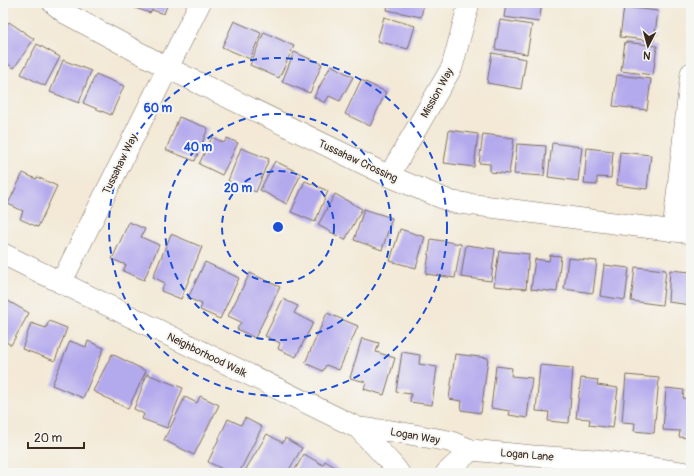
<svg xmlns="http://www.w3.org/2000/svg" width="694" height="476" font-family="Pangolin,sans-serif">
<rect width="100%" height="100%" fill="#f6f6f2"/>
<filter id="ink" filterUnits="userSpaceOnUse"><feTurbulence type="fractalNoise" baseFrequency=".025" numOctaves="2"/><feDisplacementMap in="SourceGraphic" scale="8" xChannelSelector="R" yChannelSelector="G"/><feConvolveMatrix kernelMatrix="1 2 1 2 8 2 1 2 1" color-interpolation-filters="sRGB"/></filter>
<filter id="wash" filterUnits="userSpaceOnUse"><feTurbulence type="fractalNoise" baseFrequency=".012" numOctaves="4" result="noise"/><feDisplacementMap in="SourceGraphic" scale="16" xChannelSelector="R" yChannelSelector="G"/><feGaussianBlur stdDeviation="0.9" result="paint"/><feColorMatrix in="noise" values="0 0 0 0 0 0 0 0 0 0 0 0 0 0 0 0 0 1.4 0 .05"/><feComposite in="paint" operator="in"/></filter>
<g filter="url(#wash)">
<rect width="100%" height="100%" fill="#f3e9d6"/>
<g id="blocks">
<!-- building -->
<g fill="#b3a9ed">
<polygon points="136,3 168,3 164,14 152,10 150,13 135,8"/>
<polygon points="388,3 424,3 421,17 387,10"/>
<polygon points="506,3 542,3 539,22 504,17"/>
<polygon points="649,3 660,3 660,5"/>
<polygon points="624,7 658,11 654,41 620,37"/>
<polygon points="384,17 415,26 408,49 377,41"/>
<polygon points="500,20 532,25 527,54 495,49"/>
<polygon points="234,21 261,33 250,59 222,47"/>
<polygon points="9,22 34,39 14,68 3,61 3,30"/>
<polygon points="264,32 294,46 279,78 250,65"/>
<polygon points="625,42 657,46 653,75 621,71"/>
<polygon points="37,44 60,57 45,86 21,74"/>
<polygon points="294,52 322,64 310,93 282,82"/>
<polygon points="492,53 526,59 521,89 487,83"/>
<polygon points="63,60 91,71 79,103 50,92"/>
<polygon points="331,65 353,77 340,101 329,96 325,103 314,97"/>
<polygon points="96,74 124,86 111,115 83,103"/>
<polygon points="617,75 651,79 647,110 613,106"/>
<polygon points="361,80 386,92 370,126 345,114"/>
<polygon points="179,117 208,128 195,161 166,150"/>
<polygon points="449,130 478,134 474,167 444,163"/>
<polygon points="483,134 514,138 509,174 490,172 490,164 479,163"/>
<polygon points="212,137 224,143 227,138 238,143 222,175 199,164"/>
<polygon points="552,143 582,147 578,181 548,177"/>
<polygon points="517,144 546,146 544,176 514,174"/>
<polygon points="241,148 269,159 256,192 228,181"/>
<polygon points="587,148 613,151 611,178 597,177 597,185 584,184"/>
<polygon points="620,152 651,155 647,189 617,185"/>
<polygon points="275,161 301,174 287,204 260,190"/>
<polygon points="3,165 8,168 3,179"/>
<polygon points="23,173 36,179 37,177 57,186 38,227 20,219 23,211 8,204"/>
<polygon points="305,181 328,191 315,222 291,212"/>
<polygon points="335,194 362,209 345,240 318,225"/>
<polygon points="364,209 392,218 382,250 354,240"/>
<polygon points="129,222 145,229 141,237 159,245 144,280 123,271 126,265 112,259"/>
<polygon points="400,229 425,237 416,268 390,261"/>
<polygon points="171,234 202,247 181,299 161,291 165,283 153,277"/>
<polygon points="431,239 461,244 455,278 426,274"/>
<polygon points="466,245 495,249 491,281 461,277"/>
<polygon points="499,251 529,254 526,289 494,286"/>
<polygon points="550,255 561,256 557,292 531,289 535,259 549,261"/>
<polygon points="568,258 597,261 593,293 564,289"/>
<polygon points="205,262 239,278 220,319 200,310 202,304 188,298"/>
<polygon points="604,265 629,268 625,300 600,296"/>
<polygon points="635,267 666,270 662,305 631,301"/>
<polygon points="670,270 691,272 691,305 668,302"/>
<polygon points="250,273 280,287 255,338 237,329 241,322 228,316"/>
<polygon points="3,298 29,313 11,345 3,340"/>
<polygon points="283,299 298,306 294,313 313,323 296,357 278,349 280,343 265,336"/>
<polygon points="327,313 358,326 339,370 326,365 323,371 305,363"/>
<polygon points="49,321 67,328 55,361 22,349 31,323 46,328"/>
<polygon points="362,338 379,343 376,352 395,358 384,395 364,389 366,382 350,378"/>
<polygon points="70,341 86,347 88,341 104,348 83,398 52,385"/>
<polygon points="402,352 420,355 419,364 437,367 432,405 410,402 411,394 396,392"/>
<polygon points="112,354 146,371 128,409 93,391"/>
<polygon points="455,354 488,358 481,413 461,410 462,401 449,399"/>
<polygon points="540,365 573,368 569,423 548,421 549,412 536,411"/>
<polygon points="496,366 512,368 511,376 532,378 527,418 509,415 510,411 491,408"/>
<polygon points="147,374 183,388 167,428 142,419 144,414 134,409"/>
<polygon points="626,375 659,378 654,433 634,431 635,423 622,422"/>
<polygon points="581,378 598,380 597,385 618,388 613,428 589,425 590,419 576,418"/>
<polygon points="666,388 684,390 683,398 691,399 691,438 679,437 680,431 663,430"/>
<polygon points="200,396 219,405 194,455 164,440 185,397 197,403"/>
<polygon points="245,418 262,427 239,473 231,473 208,462 228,419 241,425"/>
<polygon points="267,434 283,443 285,438 302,448 287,473 267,473 264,471 263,473 253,473 246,469"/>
<polygon points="304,454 323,465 325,461 340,470 338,473 293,473"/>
</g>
</g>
</g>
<g filter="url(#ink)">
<use href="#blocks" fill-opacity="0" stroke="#7b6d5e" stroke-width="1"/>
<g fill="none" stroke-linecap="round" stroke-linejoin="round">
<!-- minor casing -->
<g stroke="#7b6d5e" stroke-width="22">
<g id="minor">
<polyline points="53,3 65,13 168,68 389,176 452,202 691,233"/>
<polyline points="389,176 452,67 469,3"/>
<polyline points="673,231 691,73"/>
<polyline points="3,254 358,428 392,464 399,473"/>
<polyline points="61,283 200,3"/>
<polyline points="358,428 392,431 449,441 471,450"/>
<polyline points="446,473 471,450 533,456 596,460 687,473"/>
</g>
</g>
<!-- minor -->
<use href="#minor" stroke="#fff" stroke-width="21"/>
</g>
</g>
<!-- distance rings -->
<g fill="none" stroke="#1d4ed8" stroke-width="2" stroke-dasharray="7 5">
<circle cx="278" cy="227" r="56"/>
<circle cx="278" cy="227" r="113"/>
<circle cx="278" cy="227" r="169"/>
</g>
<g text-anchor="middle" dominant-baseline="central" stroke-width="4" stroke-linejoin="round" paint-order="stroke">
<!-- street labels -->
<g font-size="11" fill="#3b2a1e" stroke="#f6f6f2">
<text transform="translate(437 93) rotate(-61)">Mission Way</text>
<text transform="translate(358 161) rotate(25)">Tussahaw Crossing</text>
<text transform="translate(120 164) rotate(-64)">Tussahaw Way</text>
<text transform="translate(207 355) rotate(26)">Neighborhood Walk</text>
<text transform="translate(415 436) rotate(10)">Logan Way</text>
<text transform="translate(527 455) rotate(5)">Logan Lane</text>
</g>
</g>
<circle cx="278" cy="227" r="6" fill="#1d4ed8" stroke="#f6f6f2" stroke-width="2"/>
<g font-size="12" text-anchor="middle" font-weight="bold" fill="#1d4ed8" stroke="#f6f6f2" stroke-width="4" stroke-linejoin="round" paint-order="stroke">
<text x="158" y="112">60 m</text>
<text x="198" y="151">40 m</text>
<text x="238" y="192">20 m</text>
</g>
<!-- margin -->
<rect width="694" height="476" fill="none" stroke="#f6f6f2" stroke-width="16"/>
<!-- north arrow -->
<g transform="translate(648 46) rotate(186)" stroke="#f6f6f2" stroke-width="3" paint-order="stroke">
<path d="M0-3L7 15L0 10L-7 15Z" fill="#3b2a1e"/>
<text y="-6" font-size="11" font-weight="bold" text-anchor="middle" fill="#3b2a1e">N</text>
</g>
<!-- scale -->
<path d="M28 442v6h56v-6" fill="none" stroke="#3b2a1e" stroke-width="2"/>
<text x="34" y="442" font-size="12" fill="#3b2a1e" stroke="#f6f6f2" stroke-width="3" paint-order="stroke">20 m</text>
</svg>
